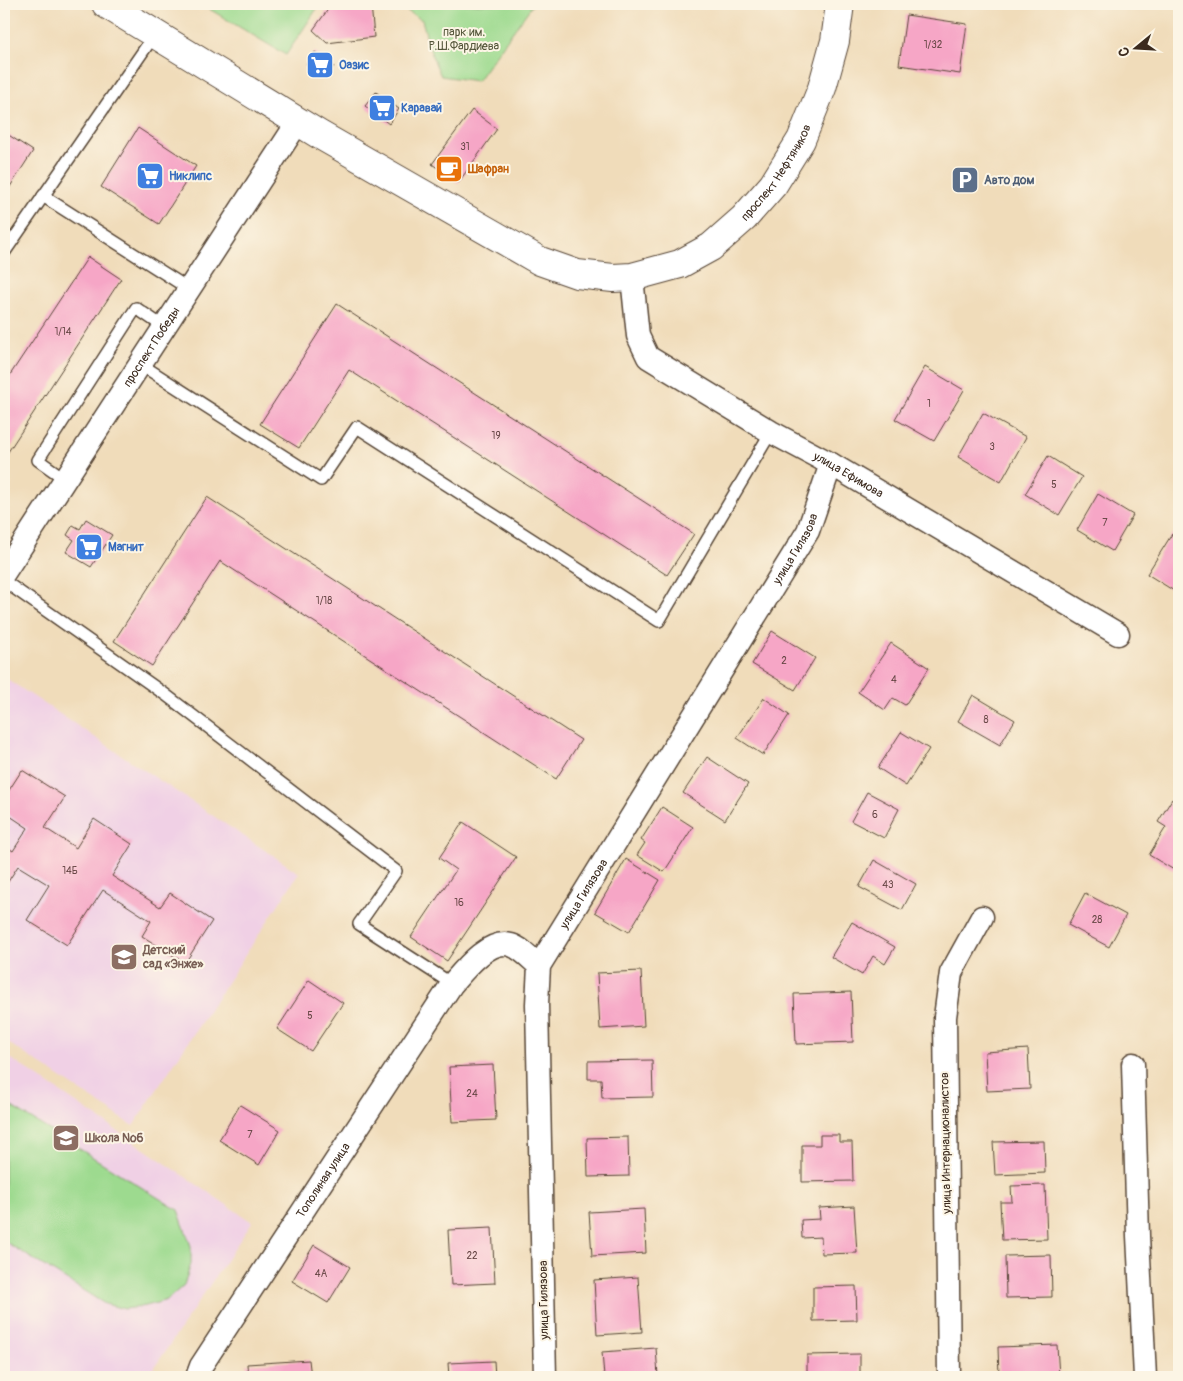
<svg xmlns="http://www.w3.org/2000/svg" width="1183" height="1381" font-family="Pangolin,sans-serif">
<rect width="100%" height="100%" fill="#fcf5e5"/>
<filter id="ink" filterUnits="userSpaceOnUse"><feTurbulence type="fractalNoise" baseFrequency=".02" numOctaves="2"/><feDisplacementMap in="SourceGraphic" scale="10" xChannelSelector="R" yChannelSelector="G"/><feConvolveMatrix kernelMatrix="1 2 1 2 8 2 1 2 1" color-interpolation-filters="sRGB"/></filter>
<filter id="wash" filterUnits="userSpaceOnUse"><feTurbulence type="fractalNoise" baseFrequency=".0096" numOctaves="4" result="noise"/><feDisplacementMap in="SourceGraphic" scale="20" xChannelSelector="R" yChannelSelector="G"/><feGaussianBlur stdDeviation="1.12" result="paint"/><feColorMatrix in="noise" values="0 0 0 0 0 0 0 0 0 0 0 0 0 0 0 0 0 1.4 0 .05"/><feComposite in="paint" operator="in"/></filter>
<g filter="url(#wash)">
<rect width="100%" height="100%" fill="#f0dcba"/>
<!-- built -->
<g fill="#f0d0e5">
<polygon points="4,677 299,873 133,1126 4,1040"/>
<polygon points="4,1054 252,1222 148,1377 4,1377"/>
</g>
<!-- green -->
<g fill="#9dda8f" stroke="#6c8256">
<polygon points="201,4 320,4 286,55"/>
<polygon points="396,4 533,4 477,81 441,76 432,56 422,20"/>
<polygon points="4,1102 178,1210 191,1246 191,1264 184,1285 167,1300 146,1306 125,1309 105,1304 4,1241"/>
</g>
<g id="blocks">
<!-- building -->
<g fill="#f6a6c6">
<polygon points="332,4 371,4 374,37 327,43 313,30"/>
<polygon points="906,15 967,24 960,74 899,65"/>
<polygon points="315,52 334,66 325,78 306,64"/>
<polygon points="376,92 399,109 389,124 365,106"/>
<polygon points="472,110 497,129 458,183 432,164"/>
<polygon points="138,128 196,166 159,224 101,187"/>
<polygon points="4,132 33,151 4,196"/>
<polygon points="88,257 121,279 4,458 4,384"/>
<polygon points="337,304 694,534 667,575 349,370 299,448 260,424"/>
<polygon points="925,367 964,390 934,441 895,419"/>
<polygon points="983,413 1026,437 1001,482 958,457"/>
<polygon points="1048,456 1082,477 1059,515 1025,494"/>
<polygon points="1098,494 1133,515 1112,551 1077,530"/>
<polygon points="207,497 581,740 556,779 220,561 152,666 114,641"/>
<polygon points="86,519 112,535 91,567 66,552 74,540 67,535 73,525 80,529"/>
<polygon points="1172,534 1179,538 1179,594 1147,574"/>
<polygon points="772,631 815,658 795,690 752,664"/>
<polygon points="891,643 929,668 905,705 893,698 885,710 858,692"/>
<polygon points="973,695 1015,720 1000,745 958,721"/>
<polygon points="764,698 789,715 763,755 737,738"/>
<polygon points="901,732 929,749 906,786 878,768"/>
<polygon points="707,757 748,784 725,820 683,793"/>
<polygon points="22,770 65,797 45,828 76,848 94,819 132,844 112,876 160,907 170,893 212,921 185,963 142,936 151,921 103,890 67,945 27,920 49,885 18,866 4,888 4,845 13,851 28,828 4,812 4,798"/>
<polygon points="867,792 899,809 884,838 851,821"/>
<polygon points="1172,799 1179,803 1179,873 1149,855 1166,827 1158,822"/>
<polygon points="662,807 693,827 664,872 637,855 645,843 641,840"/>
<polygon points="463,822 516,857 447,961 411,937 456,870 439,858"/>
<polygon points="626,859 660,880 629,932 595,912"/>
<polygon points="874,860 916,884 902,910 859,887"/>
<polygon points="1085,893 1126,915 1109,947 1068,925"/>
<polygon points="852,922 895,947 885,964 873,956 862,975 831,957"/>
<polygon points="641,971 644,1026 600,1029 597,973"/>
<polygon points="309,980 343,1003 311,1051 277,1029"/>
<polygon points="851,992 853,1042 796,1044 794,994"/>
<polygon points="1028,1049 1030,1089 987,1091 985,1052"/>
<polygon points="652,1060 653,1097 602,1098 601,1079 588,1079 588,1061"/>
<polygon points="493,1065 496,1120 452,1122 449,1067"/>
<polygon points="240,1105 280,1130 259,1165 219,1140"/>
<polygon points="820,1135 839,1135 839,1142 852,1142 853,1181 802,1182 802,1145 820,1145"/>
<polygon points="628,1137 629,1176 588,1177 587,1138"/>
<polygon points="1044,1141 1045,1173 995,1175 993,1142"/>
<polygon points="1045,1185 1047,1239 1002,1240 1000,1202 1012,1202 1011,1186"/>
<polygon points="854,1206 857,1253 822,1254 821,1237 802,1238 801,1220 820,1219 819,1208"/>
<polygon points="644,1209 646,1253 592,1256 589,1212"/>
<polygon points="492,1228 495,1283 451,1285 448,1230"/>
<polygon points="314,1245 350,1267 328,1303 292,1281"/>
<polygon points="1051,1255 1052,1297 1006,1298 1005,1256"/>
<polygon points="638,1277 642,1332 597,1335 594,1280"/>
<polygon points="856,1286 857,1320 813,1321 813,1287"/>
<polygon points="1057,1345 1059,1377 999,1377 998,1347"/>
<polygon points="656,1348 658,1376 604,1377 602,1352"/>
<polygon points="860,1354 860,1377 807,1377 807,1355"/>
<polygon points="309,1360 311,1377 248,1377 247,1364"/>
<polygon points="494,1361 495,1377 449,1377 448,1363"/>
</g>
</g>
</g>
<g filter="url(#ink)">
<use href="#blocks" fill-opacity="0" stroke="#564535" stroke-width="1"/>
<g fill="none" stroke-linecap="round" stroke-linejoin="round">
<!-- lane casing -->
<g stroke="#564535" stroke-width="14">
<g id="lane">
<polyline points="43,196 189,289"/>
<polyline points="4,253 155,34"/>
<polyline points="140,364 321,480 357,427 659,621 771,432"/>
<polyline points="65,479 38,460 136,308 164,327"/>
<polyline points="4,581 166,695 396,871 359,924 452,984"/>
</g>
</g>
<!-- street casing -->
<g stroke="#564535" stroke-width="25">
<g id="street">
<path id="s1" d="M632,277L638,336L648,357L771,432L831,464L1118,634"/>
<path id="s2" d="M4,573L298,122"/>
<polyline points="1133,1064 1138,1236 1145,1377"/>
<path id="s3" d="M197,1377L201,1366L452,984C464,970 489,938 511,945C521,948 531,959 539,966"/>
<path id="s4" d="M545,1377L537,1004L539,966L808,531L831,464"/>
<polyline points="949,1377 945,1017 951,973 982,917"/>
</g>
</g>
<!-- secondary casing -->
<g stroke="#564535" stroke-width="30">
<g id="secondary">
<path id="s5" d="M106,4L320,135L540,261L577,274L613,278L632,277L680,264L711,247L744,218L773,185L801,140L822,88L835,41L840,4"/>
</g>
</g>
<!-- lane -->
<use href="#lane" stroke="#fff" stroke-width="11"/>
<!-- street -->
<use href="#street" stroke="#fff" stroke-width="22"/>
<!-- secondary -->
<use href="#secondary" stroke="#fff" stroke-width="28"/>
</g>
</g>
<!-- icons -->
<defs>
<g id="supermarket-square" transform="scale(1.4375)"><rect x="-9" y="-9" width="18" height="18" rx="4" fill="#3f7fe0" stroke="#fcf5e5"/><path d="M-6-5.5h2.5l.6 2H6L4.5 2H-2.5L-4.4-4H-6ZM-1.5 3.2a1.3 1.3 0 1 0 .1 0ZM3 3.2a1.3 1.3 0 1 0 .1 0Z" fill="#fff"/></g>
<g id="cafe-square" transform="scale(1.4375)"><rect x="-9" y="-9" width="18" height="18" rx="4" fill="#e8710a" stroke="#fcf5e5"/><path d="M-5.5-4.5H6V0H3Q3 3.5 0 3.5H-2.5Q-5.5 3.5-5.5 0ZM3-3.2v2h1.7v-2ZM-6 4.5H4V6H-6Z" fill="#fff"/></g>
<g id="parking-square" transform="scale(1.4375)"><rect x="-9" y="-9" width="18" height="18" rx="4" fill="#5c6f8a" stroke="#fcf5e5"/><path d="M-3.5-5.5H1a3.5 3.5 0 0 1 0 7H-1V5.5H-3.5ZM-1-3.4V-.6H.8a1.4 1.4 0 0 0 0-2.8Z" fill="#fff"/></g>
<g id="school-square" transform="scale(1.4375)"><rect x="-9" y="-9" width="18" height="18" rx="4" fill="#8d6e63" stroke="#fcf5e5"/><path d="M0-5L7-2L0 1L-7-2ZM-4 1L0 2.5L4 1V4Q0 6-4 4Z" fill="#fff"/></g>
</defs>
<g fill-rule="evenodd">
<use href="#supermarket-square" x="320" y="65"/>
<use href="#supermarket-square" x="382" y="108"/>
<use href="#cafe-square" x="449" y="169"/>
<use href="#supermarket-square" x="150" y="176"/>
<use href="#parking-square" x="965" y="180"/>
<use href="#supermarket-square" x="89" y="547"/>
<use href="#school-square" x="124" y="957"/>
<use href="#school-square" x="66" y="1138"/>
</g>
<g text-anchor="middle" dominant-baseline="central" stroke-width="4" stroke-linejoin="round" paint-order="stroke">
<!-- number labels -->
<g font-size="10" fill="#6a4948">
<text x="933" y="45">1/32</text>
<text x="465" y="147">31</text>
<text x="63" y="332">1/14</text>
<text x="929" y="404">1</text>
<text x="496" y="436">19</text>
<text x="992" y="447">3</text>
<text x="1054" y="485">5</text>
<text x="1105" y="523">7</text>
<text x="324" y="601">1/18</text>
<text x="784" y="661">2</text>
<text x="894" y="680">4</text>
<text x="986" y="720">8</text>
<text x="875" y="815">6</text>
<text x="70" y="871">14Б</text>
<text x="888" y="885">43</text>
<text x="459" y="903">16</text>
<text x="1097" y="920">28</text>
<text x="310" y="1016">5</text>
<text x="472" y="1094">24</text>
<text x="250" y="1135">7</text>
<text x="472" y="1256">22</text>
<text x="321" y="1274">4А</text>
</g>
<!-- park labels -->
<g font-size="12" fill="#54563a" stroke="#fcf5e5">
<text x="464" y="32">парк им.<tspan x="464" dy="14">Р.Ш.Фардиева</tspan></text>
</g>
<!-- shop labels -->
<g font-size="12" font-weight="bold" fill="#366cbe" stroke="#fcf5e5" text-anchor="start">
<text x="339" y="65">Оазис</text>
<text x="401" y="108">Каравай</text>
<text x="169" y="176">Никлипс</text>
<text x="108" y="547">Магнит</text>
</g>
<!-- food labels -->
<g font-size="12" font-weight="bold" fill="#c56008" stroke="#fcf5e5" text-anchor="start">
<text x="468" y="169">Шафран</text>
</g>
<!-- street labels -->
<g font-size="12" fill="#3b2a1e" stroke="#fcf5e5">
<text stroke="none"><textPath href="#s5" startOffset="784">проспект Нефтяников</textPath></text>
<text stroke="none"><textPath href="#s2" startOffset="270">проспект Победы</textPath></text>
<text stroke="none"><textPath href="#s1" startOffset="315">улица Ефимова</textPath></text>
<text stroke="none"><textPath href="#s4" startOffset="901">улица Гилязова</textPath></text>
<text stroke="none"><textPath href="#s4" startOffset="496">улица Гилязова</textPath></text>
<text transform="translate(946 1143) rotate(-91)">улица Интернационалистов</text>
<text stroke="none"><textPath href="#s3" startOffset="234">Тополиная улица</textPath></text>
<text transform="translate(544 1300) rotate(-91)">улица Гилязова</text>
</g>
<!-- service labels -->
<g font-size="12" font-weight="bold" fill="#4e5e75" stroke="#fcf5e5" text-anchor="start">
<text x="984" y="180">Авто дом</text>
</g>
<!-- education labels -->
<g font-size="12" font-weight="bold" fill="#785e54" stroke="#fcf5e5" text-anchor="start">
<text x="143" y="950">Детский<tspan x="143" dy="14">сад «Энже»</tspan></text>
<text x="85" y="1138">Школа №6</text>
</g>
</g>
<!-- margin -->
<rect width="1183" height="1381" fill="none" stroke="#fcf5e5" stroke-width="20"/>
<!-- north arrow -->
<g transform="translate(1136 48) rotate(252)" stroke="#fcf5e5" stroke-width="4" paint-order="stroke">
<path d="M0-4L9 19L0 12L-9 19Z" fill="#3b2a1e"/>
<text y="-8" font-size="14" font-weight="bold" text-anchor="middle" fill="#3b2a1e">С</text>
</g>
</svg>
